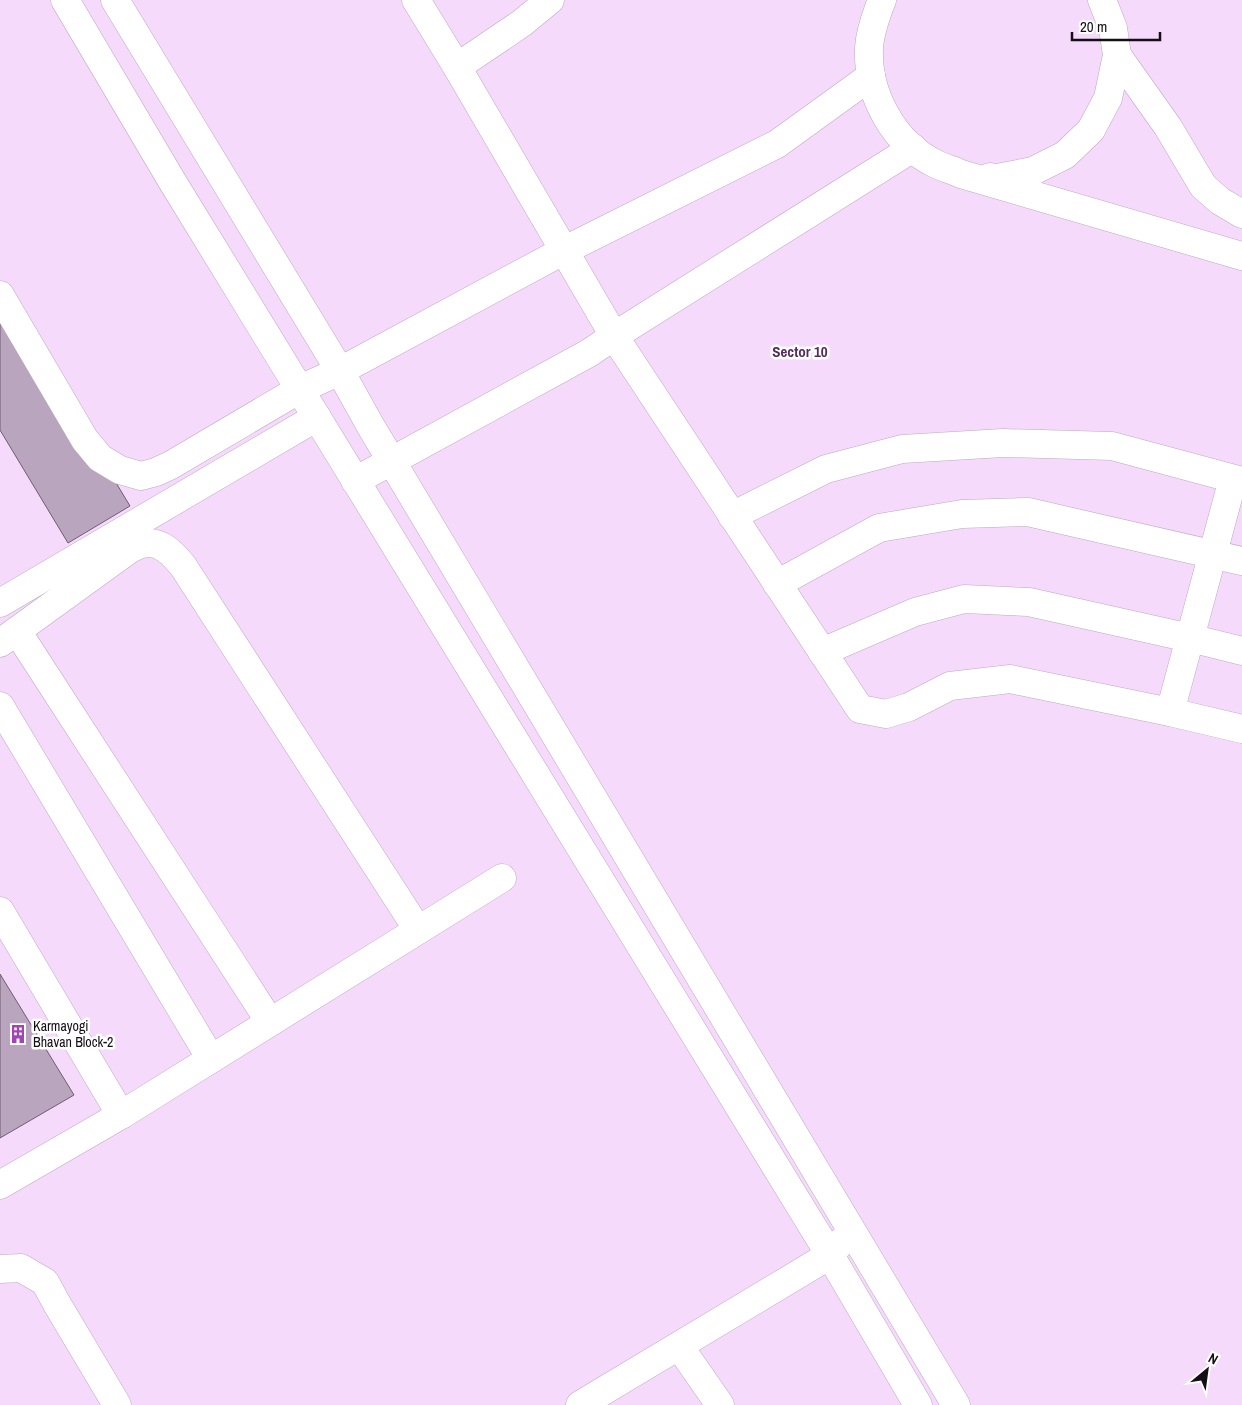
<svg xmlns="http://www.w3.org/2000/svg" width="1242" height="1405" font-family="'Archivo Narrow',sans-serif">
<rect width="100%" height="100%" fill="#fae4fe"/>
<!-- built -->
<rect fill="#f5dafb" x="0" y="0" width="1242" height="1405"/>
<!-- building -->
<g fill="#b9a5bd" stroke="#6f5c73">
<polygon points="0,290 130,506 68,543 0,430"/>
<polygon points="0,974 74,1095 0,1138"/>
</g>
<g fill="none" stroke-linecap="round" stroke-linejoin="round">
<!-- minor casing -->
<g stroke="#bda9c1" stroke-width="29">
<g id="minor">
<polyline points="65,0 172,181 830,1255 918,1405"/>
<polyline points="115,0 340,371 370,425 956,1405"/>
<polyline points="416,0 457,67 614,336 860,709 886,714 909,707 950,686 1010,679 1170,712 1242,729"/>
<path d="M882,0C876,15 870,31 869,48C867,94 894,144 936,164C944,168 953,170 961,174L1242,256"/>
<polyline points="1117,55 1168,127 1203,186 1220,201 1242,214"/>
<polyline points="457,67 522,23 550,0"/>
<polyline points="990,177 997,178 1033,171 1065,155 1091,130 1108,98 1117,55 1113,28 1102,0"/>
<polyline points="0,295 85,440 100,458 120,470 141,476 156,472 171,465 300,389 340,371 563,251 777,144 871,76"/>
<polyline points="355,481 589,353 614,336 913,148"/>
<polyline points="732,516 826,469 902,449 1003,443 1112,446 1242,481"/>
<polyline points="777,584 879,528 962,514 1028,512 1242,561"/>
<polyline points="0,603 317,417"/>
<polyline points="17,631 270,1022"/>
<path d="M0,643L130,549C134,547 138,545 142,544C160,539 173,554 183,566L418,930"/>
<polyline points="822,652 915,612 964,599 1029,602 1190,638 1242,651"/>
<polyline points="0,706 211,1059"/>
<polyline points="1170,712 1233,479"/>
<polyline points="0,911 121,1115"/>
<polyline points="0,1185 121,1115 502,878"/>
<polyline points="0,1269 21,1268 45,1282 57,1304 117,1405"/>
<polyline points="679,1346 720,1405"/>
<polyline points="580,1405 830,1255 841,1242"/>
</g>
</g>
<!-- minor -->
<use href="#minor" stroke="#fff" stroke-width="28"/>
</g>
<!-- icons -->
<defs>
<g id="building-bare" transform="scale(1.5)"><path d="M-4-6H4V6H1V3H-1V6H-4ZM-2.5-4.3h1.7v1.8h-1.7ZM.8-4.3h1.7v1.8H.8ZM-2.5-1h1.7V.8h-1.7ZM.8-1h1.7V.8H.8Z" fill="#9f46b1" stroke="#fff" stroke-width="2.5" paint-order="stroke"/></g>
</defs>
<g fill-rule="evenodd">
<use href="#building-bare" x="18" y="1034"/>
</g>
<g text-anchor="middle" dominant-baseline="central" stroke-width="5" stroke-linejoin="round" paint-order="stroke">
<!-- poi labels -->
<g font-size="14" fill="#150e16" stroke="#fff" text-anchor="start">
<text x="33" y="1026">Karmayogi<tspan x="33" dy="16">Bhavan Block-2</tspan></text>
</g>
<!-- neighbourhood labels -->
<g font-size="15" font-weight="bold" fill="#562a5f" stroke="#fff">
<text x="800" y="351">Sector 10</text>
</g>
</g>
<!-- north arrow -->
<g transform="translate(1207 1370) rotate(29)" stroke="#ffffff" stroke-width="4" paint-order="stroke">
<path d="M0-4L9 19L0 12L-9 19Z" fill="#150e16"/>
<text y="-8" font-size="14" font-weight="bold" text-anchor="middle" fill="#150e16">N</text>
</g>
<!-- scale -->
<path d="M1072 32v8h88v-8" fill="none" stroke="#150e16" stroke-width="2.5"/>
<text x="1080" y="32" font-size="15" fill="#150e16" stroke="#ffffff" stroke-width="4" paint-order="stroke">20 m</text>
</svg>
